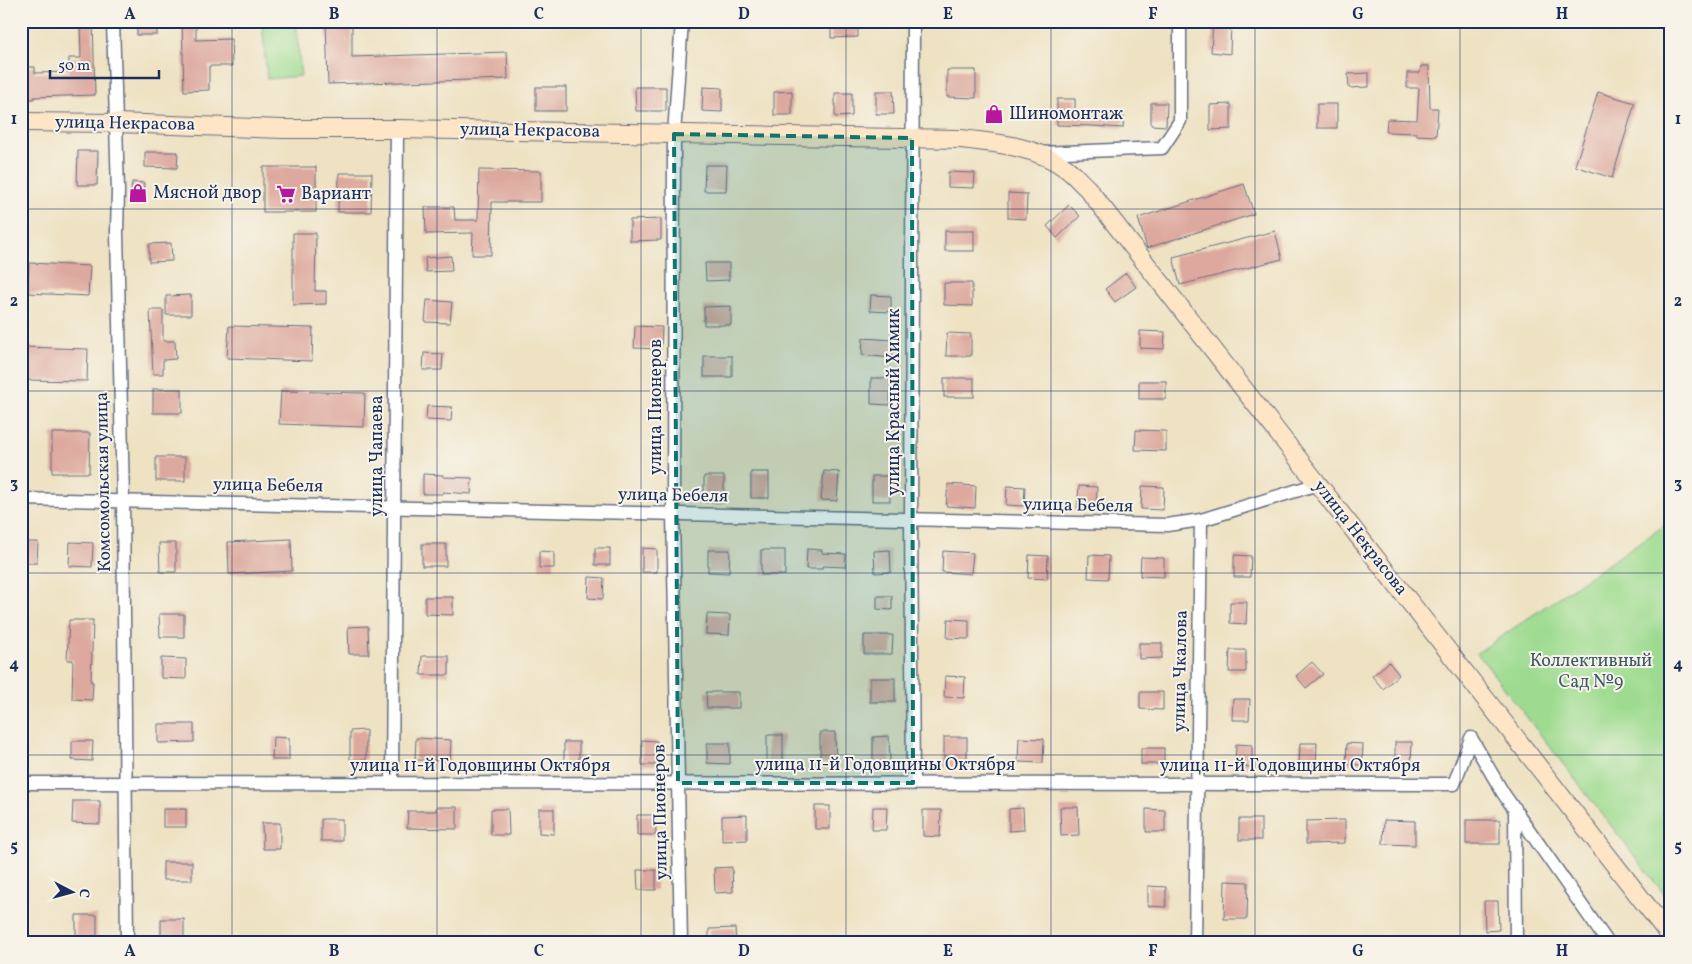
<svg xmlns="http://www.w3.org/2000/svg" width="1692" height="964" font-family="Vollkorn,serif">
<rect width="100%" height="100%" fill="#f7f3e8"/>
<filter id="ink" filterUnits="userSpaceOnUse"><feTurbulence type="fractalNoise" baseFrequency=".02" numOctaves="2"/><feDisplacementMap in="SourceGraphic" scale="10" xChannelSelector="R" yChannelSelector="G"/><feConvolveMatrix kernelMatrix="1 2 1 2 8 2 1 2 1" color-interpolation-filters="sRGB"/></filter>
<filter id="wash" filterUnits="userSpaceOnUse"><feTurbulence type="fractalNoise" baseFrequency=".0096" numOctaves="4" result="noise"/><feDisplacementMap in="SourceGraphic" scale="20" xChannelSelector="R" yChannelSelector="G"/><feGaussianBlur stdDeviation="1.12" result="paint"/><feColorMatrix in="noise" values="0 0 0 0 0 0 0 0 0 0 0 0 0 0 0 0 0 1.4 0 .05"/><feComposite in="paint" operator="in"/></filter>
<g filter="url(#wash)">
<rect width="100%" height="100%" fill="#eee2c3"/>
<!-- green -->
<g fill="#9edb90" stroke="#5c8577">
<polygon points="262,21 296,21 301,76 267,79"/>
<polygon points="1671,521 1671,903 1477,653"/>
</g>
<g id="blocks">
<!-- building -->
<g fill="#dda89d">
<polygon points="80,21 93,21 95,95 34,97 34,99 21,99 21,67 35,67 35,73 69,72 69,58 81,58"/>
<rect x="137" y="21" width="20" height="14"/>
<polygon points="182,21 196,21 196,40 231,39 232,66 209,66 209,90 184,91"/>
<polygon points="326,21 352,21 352,57 507,52 508,79 328,84"/>
<polygon points="831,21 858,21 858,37 831,38"/>
<polygon points="1213,21 1231,21 1230,54 1211,52"/>
<polygon points="1421,66 1429,66 1430,108 1438,108 1436,136 1416,135 1417,133 1386,132 1387,119 1417,120 1419,88 1407,88 1407,73 1420,73"/>
<polygon points="947,70 976,70 976,98 947,97"/>
<polygon points="1369,73 1369,87 1349,88 1348,74"/>
<rect x="536" y="87" width="30" height="24"/>
<polygon points="635,87 666,87 666,111 636,111"/>
<polygon points="703,87 722,88 722,112 702,111"/>
<polygon points="792,91 792,115 774,115 774,92"/>
<polygon points="876,91 893,91 894,114 876,114"/>
<polygon points="1598,92 1635,103 1612,178 1575,166"/>
<polygon points="835,93 852,93 852,116 835,117"/>
<polygon points="1057,99 1075,99 1075,111 1124,114 1123,128 1093,126 1057,125"/>
<polygon points="1151,103 1167,103 1166,126 1151,125"/>
<polygon points="1231,104 1231,129 1210,130 1210,105"/>
<rect x="1317" y="104" width="20" height="24"/>
<polygon points="78,151 98,151 97,185 77,185"/>
<polygon points="145,152 178,152 177,168 145,167"/>
<polygon points="705,165 727,165 726,191 704,191"/>
<rect x="263" y="167" width="53" height="45"/>
<polygon points="479,170 541,171 541,202 492,202 491,255 472,255 473,233 426,234 425,207 454,207 455,220 478,220"/>
<polygon points="948,172 975,173 974,188 948,187"/>
<polygon points="339,173 372,173 371,212 338,212"/>
<polygon points="132,182 144,183 142,204 130,202"/>
<polygon points="1244,184 1254,214 1147,248 1138,218"/>
<polygon points="1008,193 1027,194 1026,219 1008,218"/>
<polygon points="1069,205 1080,216 1057,238 1047,226"/>
<polygon points="661,219 661,240 630,241 630,220"/>
<rect x="945" y="231" width="29" height="20"/>
<polygon points="1275,231 1282,259 1180,285 1173,257"/>
<polygon points="293,233 316,233 315,291 326,291 326,304 293,305"/>
<polygon points="171,243 172,261 149,262 149,244"/>
<polygon points="451,256 452,271 426,272 425,258"/>
<polygon points="29,263 90,266 88,296 28,293"/>
<polygon points="705,263 729,263 729,280 706,281"/>
<polygon points="1126,273 1136,287 1115,302 1105,289"/>
<polygon points="944,283 972,283 972,306 944,305"/>
<polygon points="191,295 191,315 166,315 166,296"/>
<polygon points="871,295 891,296 891,312 870,311"/>
<polygon points="427,300 452,302 450,323 425,322"/>
<polygon points="731,306 731,325 704,325 704,307"/>
<polygon points="150,310 163,310 163,341 175,341 176,359 163,360 163,374 153,374"/>
<polygon points="229,326 313,328 312,361 227,358"/>
<polygon points="635,326 662,327 661,349 634,348"/>
<polygon points="1140,331 1165,332 1164,349 1140,348"/>
<polygon points="947,333 971,334 971,356 946,356"/>
<polygon points="863,338 893,340 892,358 862,355"/>
<polygon points="23,347 88,349 87,381 23,380"/>
<polygon points="424,353 443,354 442,370 423,370"/>
<rect x="704" y="356" width="28" height="21"/>
<polygon points="871,378 890,378 890,405 871,404"/>
<rect x="944" y="378" width="30" height="19"/>
<rect x="1139" y="381" width="27" height="18"/>
<rect x="153" y="389" width="29" height="24"/>
<polygon points="281,391 365,393 364,427 279,424"/>
<polygon points="427,406 452,407 451,421 426,420"/>
<polygon points="1136,430 1166,431 1166,451 1135,450"/>
<polygon points="52,433 90,433 89,473 52,473"/>
<rect x="156" y="457" width="29" height="24"/>
<polygon points="824,471 839,472 837,501 821,500"/>
<rect x="751" y="472" width="18" height="26"/>
<polygon points="423,474 443,475 443,477 472,478 471,494 443,492 443,494 423,494"/>
<polygon points="704,476 724,476 724,503 704,502"/>
<rect x="872" y="476" width="18" height="25"/>
<polygon points="948,484 976,486 975,508 946,506"/>
<polygon points="1007,486 1025,487 1024,506 1006,505"/>
<polygon points="1079,486 1097,487 1096,511 1077,510"/>
<polygon points="1142,486 1164,487 1163,510 1141,509"/>
<polygon points="291,539 292,571 229,574 228,542"/>
<polygon points="21,542 38,542 37,563 21,563"/>
<polygon points="70,542 93,543 92,567 69,566"/>
<polygon points="159,543 176,543 176,572 160,572"/>
<rect x="422" y="544" width="24" height="22"/>
<rect x="595" y="548" width="15" height="17"/>
<polygon points="642,548 657,549 657,572 642,572"/>
<polygon points="807,549 822,550 822,553 846,554 845,567 822,566 822,569 806,569"/>
<polygon points="708,550 730,550 729,573 708,572"/>
<rect x="761" y="550" width="24" height="25"/>
<polygon points="890,550 891,572 875,573 874,551"/>
<polygon points="539,551 554,552 554,568 539,568"/>
<polygon points="943,551 973,553 971,574 942,572"/>
<polygon points="1029,555 1048,556 1047,579 1028,578"/>
<polygon points="1089,555 1109,556 1108,579 1088,578"/>
<polygon points="1234,555 1251,556 1250,577 1234,577"/>
<polygon points="1141,557 1164,558 1164,577 1140,576"/>
<polygon points="589,577 604,578 603,599 588,598"/>
<polygon points="877,596 892,596 892,610 877,609"/>
<polygon points="425,597 453,597 453,615 425,614"/>
<polygon points="1230,602 1247,602 1246,624 1230,623"/>
<polygon points="159,614 184,614 184,637 160,637"/>
<polygon points="707,614 730,615 729,635 706,634"/>
<polygon points="948,619 969,620 969,639 947,638"/>
<polygon points="69,620 93,620 91,682 93,682 92,700 72,699 73,660 67,660"/>
<polygon points="368,626 369,654 349,654 348,627"/>
<polygon points="864,635 893,635 892,654 864,654"/>
<polygon points="1139,643 1162,643 1162,658 1139,659"/>
<polygon points="1230,650 1246,650 1246,672 1229,672"/>
<polygon points="422,656 449,656 449,675 421,675"/>
<polygon points="161,658 186,659 186,679 161,678"/>
<polygon points="1312,662 1323,674 1306,688 1296,676"/>
<polygon points="1389,662 1399,675 1383,689 1372,676"/>
<polygon points="945,676 965,677 964,698 944,697"/>
<rect x="870" y="678" width="25" height="24"/>
<polygon points="706,692 739,692 739,708 707,708"/>
<polygon points="1140,692 1163,692 1163,710 1140,709"/>
<polygon points="1233,699 1250,699 1249,720 1232,720"/>
<polygon points="158,724 194,724 194,742 158,743"/>
<polygon points="366,730 366,760 350,760 350,731"/>
<polygon points="820,732 835,732 836,763 820,763"/>
<polygon points="767,735 783,735 783,765 767,764"/>
<polygon points="889,736 890,762 873,762 873,737"/>
<polygon points="273,737 289,738 289,760 272,760"/>
<rect x="944" y="737" width="23" height="30"/>
<polygon points="416,738 451,740 450,761 415,760"/>
<polygon points="1019,738 1044,739 1043,763 1018,762"/>
<polygon points="642,740 657,741 657,765 642,765"/>
<polygon points="72,741 93,741 92,761 72,760"/>
<rect x="564" y="742" width="15" height="23"/>
<polygon points="1395,742 1412,742 1411,764 1395,763"/>
<polygon points="707,743 730,743 730,764 707,763"/>
<polygon points="1300,743 1317,743 1316,765 1299,764"/>
<polygon points="1347,743 1363,744 1362,765 1346,764"/>
<polygon points="1236,744 1252,745 1252,767 1235,766"/>
<rect x="1141" y="748" width="23" height="16"/>
<polygon points="73,801 100,801 100,824 72,823"/>
<rect x="815" y="806" width="15" height="23"/>
<polygon points="436,807 457,807 457,829 407,828 408,811 436,811"/>
<polygon points="873,807 887,807 886,830 872,830"/>
<polygon points="1060,807 1078,807 1079,835 1061,836"/>
<polygon points="1023,808 1024,830 1009,831 1009,809"/>
<rect x="163" y="809" width="23" height="18"/>
<polygon points="491,809 508,809 509,835 491,835"/>
<polygon points="539,809 554,809 554,834 539,833"/>
<polygon points="1146,809 1165,810 1165,832 1146,832"/>
<polygon points="923,810 941,810 940,837 923,836"/>
<polygon points="637,815 655,815 656,835 637,835"/>
<polygon points="747,815 747,840 722,841 722,816"/>
<rect x="321" y="819" width="21" height="22"/>
<rect x="1239" y="819" width="22" height="21"/>
<polygon points="1345,820 1345,843 1306,844 1306,821"/>
<polygon points="1384,820 1415,821 1415,845 1383,844"/>
<rect x="1466" y="820" width="34" height="24"/>
<polygon points="262,823 280,823 280,849 263,849"/>
<rect x="163" y="862" width="29" height="18"/>
<polygon points="732,867 733,892 715,893 714,868"/>
<polygon points="637,870 656,870 656,890 638,890"/>
<polygon points="1225,881 1248,882 1247,919 1224,919"/>
<polygon points="1148,886 1166,887 1166,907 1148,906"/>
<polygon points="1484,901 1498,901 1499,930 1485,931"/>
<polygon points="76,915 97,915 97,943 76,942"/>
<rect x="161" y="919" width="23" height="19"/>
<polygon points="735,928 736,943 709,943 709,929"/>
</g>
</g>
</g>
<g filter="url(#ink)">
<use href="#blocks" fill-opacity="0" stroke="#656e81" stroke-width="1"/>
<g fill="none" stroke-linecap="round" stroke-linejoin="round">
<!-- street casing -->
<g stroke="#656e81" stroke-width="15">
<g id="street">
<polyline points="113,21 118,191 117,232 123,500 127,943"/>
<polyline points="913,21 911,519 913,783"/>
<polyline points="1040,153 1162,148 1180,121 1180,21"/>
<polyline points="21,499 1167,525 1201,520 1318,484"/>
<polyline points="21,783 1454,784 1471,738 1503,793 1608,943"/>
<polyline points="392,783 397,129"/>
<polyline points="1515,808 1516,943"/>
<polyline points="681,943 673,513 674,134 682,21"/>
<polyline points="1195,943 1201,520"/>
</g>
</g>
<!-- secondary casing -->
<g stroke="#656e81" stroke-width="20">
<path id="secondary" d="M21,122L116,123L282,129H397L960,139C996,143 1037,146 1067,169C1074,174 1080,182 1087,188L1671,937"/>
</g>
<!-- street -->
<use href="#street" stroke="#fff" stroke-width="12"/>
<!-- secondary -->
<use href="#secondary" stroke="#fde5c5" stroke-width="18"/>
</g>
</g>
<!-- marked area -->
<path fill="#0f766e" fill-opacity="0.2" stroke="#0f766e" stroke-width="4" stroke-dasharray="10 6" stroke-linejoin="round" d="M674,134L912,138L913,783H678Z"/>
<!-- grid -->
<path fill="none" stroke="#1b2f5e" stroke-width="1" stroke-opacity="0.55" d="M232,21V943M437,21V943M641,21V943M846,21V943M1051,21V943M1255,21V943M1460,21V943M21,209H1671M21,391H1671M21,573H1671M21,755H1671"/>
<!-- icons -->
<defs>
<g id="shop-bare" transform="scale(1.5)"><path d="M-5-2.5h2.3a2.7 3.5 0 0 1 5.4 0H5L5.5 6h-11ZM-1.5-2.5h3a1.5 2.3 0 0 0-3 0Z" fill="#b5179e" stroke="#f7f3e8" stroke-width="2.5" paint-order="stroke"/></g>
<g id="supermarket-bare" transform="scale(1.5)"><path d="M-6-5.5h2.5l.6 2H6L4.5 2H-2.5L-4.4-4H-6ZM-1.5 3.2a1.3 1.3 0 1 0 .1 0ZM3 3.2a1.3 1.3 0 1 0 .1 0Z" fill="#b5179e" stroke="#f7f3e8" stroke-width="2.5" paint-order="stroke"/></g>
</defs>
<g fill-rule="evenodd">
<use href="#shop-bare" x="994" y="114"/>
<use href="#shop-bare" x="138" y="193"/>
<use href="#supermarket-bare" x="286" y="194"/>
</g>
<g text-anchor="middle" dominant-baseline="central" stroke-width="4" stroke-linejoin="round" paint-order="stroke">
<!-- poi labels -->
<g font-size="18" fill="#1b2f5e" stroke="#f7f3e8" text-anchor="start">
<text x="1009" y="114">Шиномонтаж</text>
<text x="153" y="193">Мясной двор</text>
<text x="301" y="194">Вариант</text>
</g>
<!-- street labels -->
<g font-size="18" fill="#1b2f5e" stroke="#f7f3e8">
<text transform="translate(125 124) rotate(1)">улица Некрасова</text>
<text transform="translate(530 131) rotate(1)">улица Некрасова</text>
<text transform="translate(894 402) rotate(-90)">улица Красный Химик</text>
<text transform="translate(656 407) rotate(-90)">улица Пионеров</text>
<text transform="translate(377 456) rotate(-90)">улица Чапаева</text>
<text transform="translate(104 482) rotate(-91)">Комсомольская улица</text>
<text transform="translate(268 486) rotate(1)">улица Бебеля</text>
<text transform="translate(673 496) rotate(1)">улица Бебеля</text>
<text transform="translate(1078 506) rotate(1)">улица Бебеля</text>
<text transform="translate(1360 538) rotate(52)">улица Некрасова</text>
<text transform="translate(1181 671) rotate(-89)">улица Чкалова</text>
<text x="885" y="765">улица 11-й Годовщины Октября</text>
<text x="480" y="766">улица 11-й Годовщины Октября</text>
<text x="1290" y="766">улица 11-й Годовщины Октября</text>
<text transform="translate(661 812) rotate(-91)">улица Пионеров</text>
</g>
<!-- park labels -->
<g font-size="18" fill="#3c5a6a" stroke="#f7f3e8">
<text x="1591" y="661">Коллективный<tspan x="1591" dy="21">Сад №9</tspan></text>
</g>
</g>
<!-- margin -->
<rect width="1692" height="964" fill="none" stroke="#f7f3e8" stroke-width="55"/>
<!-- north arrow -->
<g transform="translate(72 892) rotate(96)" stroke="#f7f3e8" stroke-width="4" paint-order="stroke">
<path d="M0-4L9 19L0 12L-9 19Z" fill="#1b2f5e"/>
<text y="-8" font-size="14" font-weight="bold" text-anchor="middle" fill="#1b2f5e">С</text>
</g>
<!-- scale -->
<path d="M50 70v8h109v-8" fill="none" stroke="#1b2f5e" stroke-width="2.5"/>
<text x="58" y="70" font-size="15" fill="#1b2f5e" stroke="#f7f3e8" stroke-width="4" paint-order="stroke">50 m</text>
<rect x="28" y="28" width="1636" height="908" fill="none" stroke="#1b2f5e" stroke-width="2"/>
<g font-size="16" text-anchor="middle" font-weight="bold" fill="#1b2f5e">
<text x="130" y="19">A</text>
<text x="334" y="19">B</text>
<text x="539" y="19">C</text>
<text x="744" y="19">D</text>
<text x="948" y="19">E</text>
<text x="1153" y="19">F</text>
<text x="1358" y="19">G</text>
<text x="1562" y="19">H</text>
<text x="14" y="124">1</text>
<text x="1678" y="124">1</text>
<text x="14" y="306">2</text>
<text x="1678" y="306">2</text>
<text x="14" y="488">3</text>
<text x="1678" y="488">3</text>
<text x="14" y="669">4</text>
<text x="1678" y="669">4</text>
<text x="14" y="851">5</text>
<text x="1678" y="851">5</text>
<text x="130" y="956">A</text>
<text x="334" y="956">B</text>
<text x="539" y="956">C</text>
<text x="744" y="956">D</text>
<text x="948" y="956">E</text>
<text x="1153" y="956">F</text>
<text x="1358" y="956">G</text>
<text x="1562" y="956">H</text>
</g>
</svg>
